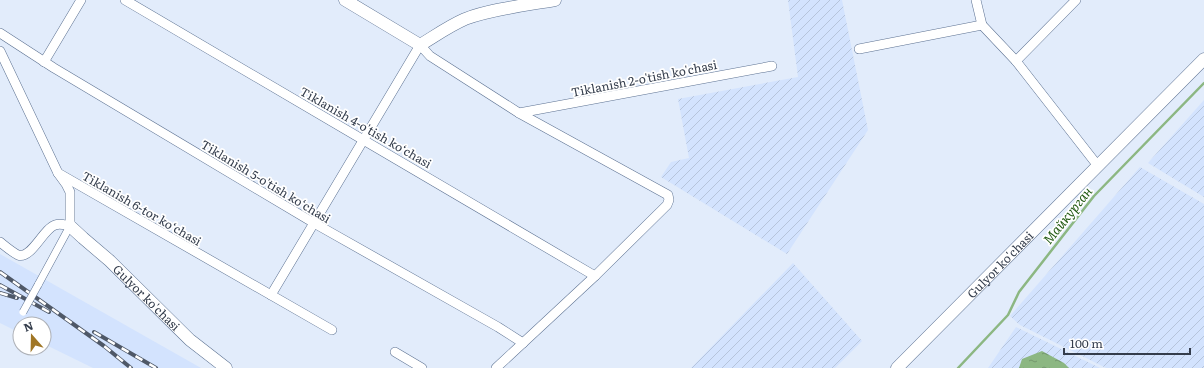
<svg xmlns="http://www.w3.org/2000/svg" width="1204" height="368" font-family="Literata,serif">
<defs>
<pattern id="industrial-furrows" width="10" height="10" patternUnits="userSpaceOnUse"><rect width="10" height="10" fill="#d3e3fe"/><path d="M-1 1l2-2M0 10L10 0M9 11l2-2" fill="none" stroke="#b6c4db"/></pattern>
<pattern id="water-ripples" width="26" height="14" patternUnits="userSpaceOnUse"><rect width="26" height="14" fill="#8cb782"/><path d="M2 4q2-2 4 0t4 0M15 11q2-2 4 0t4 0" fill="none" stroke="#73966d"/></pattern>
</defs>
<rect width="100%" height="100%" fill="#e2ecfb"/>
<!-- built -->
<polygon fill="#d3e3fe" points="0,254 201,368 93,368 44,344 44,324 20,324 20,333 0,323"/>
<!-- industrial -->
<g fill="url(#industrial-furrows)">
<polygon points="788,0 842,0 868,130 787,254 661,177 671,162 689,158 678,99 798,77"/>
<polygon points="1204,100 1204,197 1148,163"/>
<polygon points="1140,167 1204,204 1204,368 1106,368 1020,325 1010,316"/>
<polygon points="793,263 862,341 835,368 691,368"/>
<polygon points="1016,327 1100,368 988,368"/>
</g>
<!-- water -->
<polygon fill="url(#water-ripples)" points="1042,351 1064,363 1069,368 1019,368 1022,359"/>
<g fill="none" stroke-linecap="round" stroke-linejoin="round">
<!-- stream -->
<polyline stroke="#8cb782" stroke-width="2.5" points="958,368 1008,315 1019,292 1094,196 1204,83"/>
<!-- pedestrian casing -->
<g stroke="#5d7292" stroke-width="8">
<polyline id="pedestrian" points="38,285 70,226"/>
</g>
<!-- minor casing -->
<g stroke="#5d7292" stroke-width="10">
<g id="minor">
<polyline points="125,0 595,276"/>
<polyline points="976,0 982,25 1016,61 1098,166"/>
<polyline points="0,33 54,68 314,223 498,327 523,343"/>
<polyline points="859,49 982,25"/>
<path d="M0,51L58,173L66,184L70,192V226C65,225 60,223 55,225C43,229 31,260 18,255C12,252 5,246 0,242"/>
<polyline points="1016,61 1076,0"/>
<polyline points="44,62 81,0"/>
<polyline points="519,113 772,66"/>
<polyline points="58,173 332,330"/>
<polyline points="271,295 420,45 430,56 519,113 668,195 669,200 667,205 595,276 496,368"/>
<polyline points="395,352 422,368"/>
</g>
</g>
<!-- tertiary casing -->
<g stroke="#5d7292" stroke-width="13">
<g id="tertiary">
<path d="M345,0L420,45C435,36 449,26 465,19C491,9 527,5 555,0"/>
<path id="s1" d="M70,226L83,238L110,261L190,340L226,368"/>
<path id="s2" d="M897,368L1204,59"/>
</g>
</g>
<!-- pedestrian -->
<use href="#pedestrian" stroke="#fff" stroke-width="7"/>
<!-- minor -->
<use href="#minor" stroke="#fff" stroke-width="9"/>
<!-- tertiary -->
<use href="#tertiary" stroke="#fff" stroke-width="12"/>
<!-- rail casing -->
<g stroke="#4f5867" stroke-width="4">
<g id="rail">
<polyline points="0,272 104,346 131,368"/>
<polyline points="0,285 49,312"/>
<polyline points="0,293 17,298"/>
<polyline points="94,332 156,368"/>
</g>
</g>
<!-- rail -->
<use href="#rail" stroke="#fff" stroke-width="2.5" stroke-dasharray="8" stroke-linecap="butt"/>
<!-- pedestrian-bridge casing -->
<g stroke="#5d7292" stroke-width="8" stroke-linecap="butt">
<polyline id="pedestrian-bridge" points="23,312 38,285"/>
</g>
<!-- pedestrian-bridge -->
<use href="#pedestrian-bridge" stroke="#fff" stroke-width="7"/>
</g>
<g text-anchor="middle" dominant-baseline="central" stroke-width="3.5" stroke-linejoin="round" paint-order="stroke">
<!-- street labels -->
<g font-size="12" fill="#343d4c" stroke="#fff">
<text transform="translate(644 78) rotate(-11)">Tiklanish 2-o'tish ko'chasi</text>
<text transform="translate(366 127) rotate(30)">Tiklanish 4-o'tish ko‘chasi</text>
<text transform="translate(266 181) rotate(31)">Tiklanish 5-o'tish ko‘chasi</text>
<text transform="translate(142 208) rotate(30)">Tiklanish 6-tor ko‘chasi</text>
<text stroke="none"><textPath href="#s2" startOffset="146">Gulyor ko'chasi</textPath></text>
<text stroke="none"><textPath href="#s1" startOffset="105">Gulyor ko'chasi</textPath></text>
</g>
<!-- water labels -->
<g font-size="13" font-style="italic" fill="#225a13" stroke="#fff">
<text transform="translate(1067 215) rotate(-51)">Майкурган</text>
</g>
</g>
<!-- north arrow -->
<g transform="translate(32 336) rotate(340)"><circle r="19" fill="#ffffff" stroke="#aeb1b7"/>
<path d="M0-3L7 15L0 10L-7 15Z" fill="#a07625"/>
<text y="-6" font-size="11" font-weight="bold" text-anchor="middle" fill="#343d4c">N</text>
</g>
<!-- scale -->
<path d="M1064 348v6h126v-6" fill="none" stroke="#343d4c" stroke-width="2"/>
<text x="1070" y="348" font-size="12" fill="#343d4c" stroke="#ffffff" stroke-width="3" paint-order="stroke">100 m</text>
</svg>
